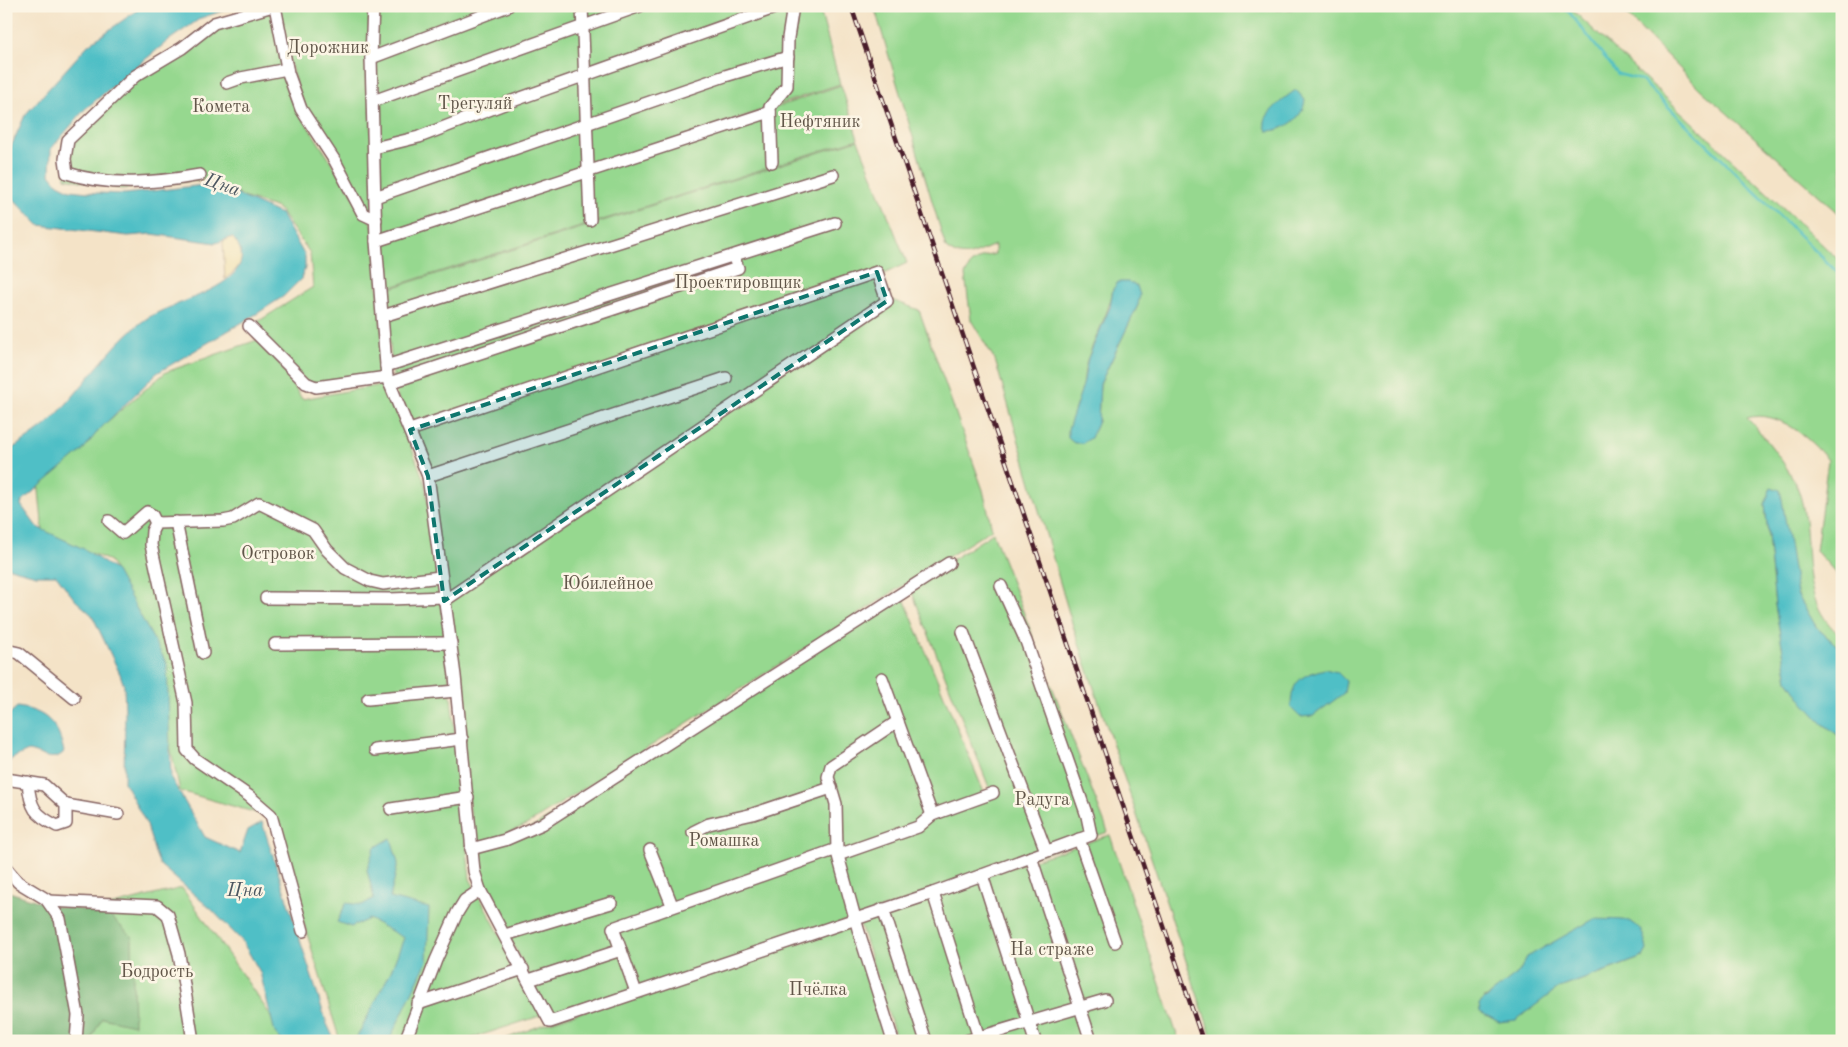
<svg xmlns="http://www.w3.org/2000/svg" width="1848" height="1047" font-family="'Old Standard TT',serif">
<rect width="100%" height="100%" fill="#fcf5e5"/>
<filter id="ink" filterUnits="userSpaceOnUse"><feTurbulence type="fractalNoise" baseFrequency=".02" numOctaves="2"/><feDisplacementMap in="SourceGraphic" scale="10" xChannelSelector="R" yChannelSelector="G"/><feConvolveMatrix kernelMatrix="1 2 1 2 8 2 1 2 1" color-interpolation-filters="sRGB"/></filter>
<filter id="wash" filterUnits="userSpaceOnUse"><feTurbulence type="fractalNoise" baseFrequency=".0096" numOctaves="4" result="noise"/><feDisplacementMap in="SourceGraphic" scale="20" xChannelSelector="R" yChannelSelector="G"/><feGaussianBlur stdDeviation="1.12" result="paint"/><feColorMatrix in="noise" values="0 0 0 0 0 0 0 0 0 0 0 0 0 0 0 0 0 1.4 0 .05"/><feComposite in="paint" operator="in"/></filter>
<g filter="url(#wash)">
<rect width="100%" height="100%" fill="#f4e3c7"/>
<!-- green -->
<g fill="#96d88f" stroke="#707c5d" fill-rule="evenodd">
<polygon points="279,6 369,6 373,211 365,213 302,107 289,59"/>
<polygon points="381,6 804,6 806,10 819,6 840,84 381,238 375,60 376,8"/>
<path d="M874,6H1274L1277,10L1292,9V6H1568L1842,263V592L1836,573L1816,551L1828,460C1809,438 1778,409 1747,418C1762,433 1793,472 1799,492C1816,544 1794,598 1842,637V650L1817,628L1801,603L1765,504L1775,605L1788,680L1822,723L1842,738V1041H1213L1071,620L995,360L971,320L965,275L971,264L982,257L995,254V245C976,252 965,263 946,248ZM1113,289L1138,305L1100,384L1098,421L1090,438C1086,411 1079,384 1088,358C1096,334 1109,314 1113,289ZM1527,957H1643L1557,989L1542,998H1484C1491,996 1515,977 1520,972C1523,968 1525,962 1527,957Z"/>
<polygon points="1618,6 1842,6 1842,216 1699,88"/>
<polygon points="270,11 298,111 373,226 385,375 310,385 264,340 302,399 387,384 425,483 439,582 470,879 543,1015 463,1041 340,1041 271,817 180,791 145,634 110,561 43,533 38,480 166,372 263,338 251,326 313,287 310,253 278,208 246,198 210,179 121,189 65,178 65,150 89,116 196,35"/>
<polygon points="841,85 858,139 385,289 384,242"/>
<polygon points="858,140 907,263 875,278 884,297 919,310 983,490 992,529 528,824 497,838 474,844 430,473 394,389 385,290"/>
<polygon points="993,533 1108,832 552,1020 482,884 476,849 530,829 902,594 985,795 842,858 992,795 910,587"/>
<polygon points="1110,835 1179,1041 897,1041 858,918"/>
<polygon points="182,888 269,1013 281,1041 92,1041 85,912"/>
<polygon points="852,926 890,1041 506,1041 505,1039 547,1023"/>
</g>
<!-- forest -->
<polygon fill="#78b87a" stroke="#616c52" points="6,891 53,906 107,913 132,937 134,1025 102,1018 90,1041 6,1041"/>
<!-- sand -->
<path fill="#eeda9e" stroke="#9c7c64" d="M233,237C249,256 242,266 225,279L223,241Z"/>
<!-- water -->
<g fill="#50bfc6" stroke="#4d6f78">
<path d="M143,6H237L201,18L169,40L85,109L51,149L50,174L58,184L70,190L97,193L125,194L213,184L281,214L305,256V268L301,279L284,296L258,313L157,373L99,430L82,451L22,501L21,505L37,527L86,550L116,571L167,664L171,778L205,837L240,853L248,830L262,822L327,1024L335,1041H282L275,1033L260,972L242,941L211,909L160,865L155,853L147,825L124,782L125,712L124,686L120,674L92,615L75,600L56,575H36L6,567V453C21,442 39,432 52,419C83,389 113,340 149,317C173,303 223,292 238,268C245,256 240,246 232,237L216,243L152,234L128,236L39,225L6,191L10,149L25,115L88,45Z"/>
<path d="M1296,90L1305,100C1303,119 1284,131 1267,131C1266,128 1264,125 1265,122C1265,113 1289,94 1296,90Z"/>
<polygon points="1118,282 1128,282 1137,286 1140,295 1138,305 1100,384 1098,421 1091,438 1083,443 1074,443 1068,438 1068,429 1083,385 1088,358 1110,307 1113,289"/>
<polygon points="1771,487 1780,490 1782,499 1797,594 1817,628 1842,650 1842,738 1822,723 1803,702 1788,680 1775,605 1765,504"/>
<path d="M1325,669L1337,672L1346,681L1344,693L1313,716L1300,717L1291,708C1291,682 1300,675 1325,669Z"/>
<path d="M17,707C46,711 58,723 64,752C52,764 41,753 28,751L11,759L6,768V717Z"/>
<polygon points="391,838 398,863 390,898 429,908 427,961 389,1041 355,1041 391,971 404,938 369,919 351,927 337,922 346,903 362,905 374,898 367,870 374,848"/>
<path d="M1594,919C1625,921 1641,914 1647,950L1643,957L1557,989L1516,1020L1499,1022L1480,1012L1479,1004L1519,972L1527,957Z"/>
</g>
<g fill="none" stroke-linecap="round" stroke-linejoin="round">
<!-- stream -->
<polyline stroke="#50bfc6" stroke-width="2.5" points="1559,6 1569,12 1618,74 1641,80 1842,277"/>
</g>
</g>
<g filter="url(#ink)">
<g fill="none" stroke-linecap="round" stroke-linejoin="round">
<!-- minor casing -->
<g stroke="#866462" stroke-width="14">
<g id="minor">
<polyline points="275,6 288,73 301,109 335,161 363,214 376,220"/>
<polyline points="373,6 371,58 376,241 387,377 428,476 455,676 474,871 480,890 550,1022 933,893 1091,835 1087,816 1026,641 1001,586"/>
<polyline points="582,6 590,220"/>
<polyline points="371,58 508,6"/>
<polyline points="227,83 241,78 287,69"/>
<polyline points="373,101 640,6"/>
<polyline points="374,148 419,137 504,104 780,6"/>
<polyline points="772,162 770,107 787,86 788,38 793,6"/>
<path d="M200,175C156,183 110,187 67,173L65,159L68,140L135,76L182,48L214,23L273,6"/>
<polyline points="375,197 725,76 788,57"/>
<polyline points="376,241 770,112"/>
<polyline points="383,316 833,175"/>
<polyline points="249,326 306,383 316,387 387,377"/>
<polyline points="386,366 835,223"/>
<polyline points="389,383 738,268 733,256"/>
<polyline points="410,430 877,272 887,301 444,601"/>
<polyline points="428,476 726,378"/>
<polyline points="109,521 123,533 147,512 152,515 156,523"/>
<polyline points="176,522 203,653"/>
<polyline points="266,598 390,599 444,597"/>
<polyline points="963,632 1046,851"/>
<polyline points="275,644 451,643"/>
<polyline points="6,650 19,653 74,698"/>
<polyline points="882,678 932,815 993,793"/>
<polyline points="368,699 456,691"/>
<polyline points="375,750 462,739"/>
<path d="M6,779L44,785L66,805V823L57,826C35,815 30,808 28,782"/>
<polyline points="66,805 118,814"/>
<polyline points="391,809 468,797"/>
<polyline points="693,832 709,824 753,814 831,788"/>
<polyline points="1079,839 1115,942"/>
<polyline points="471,849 505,840 542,824 949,563"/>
<polyline points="650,850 672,905"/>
<polyline points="838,855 918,827 932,815"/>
<polyline points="1031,857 1091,1041"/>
<polyline points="6,868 18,882 46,899 60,919 78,1015 76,1041"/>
<polyline points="982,875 1035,1041"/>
<polyline points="933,893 980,1041"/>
<polyline points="48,901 157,906 168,915 179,954 193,1041"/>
<polyline points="883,909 926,1041"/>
<polyline points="303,931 271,815 249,796 195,759 187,750 186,703 151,545 152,531 156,523 223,521 233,519 259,503 313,530 327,550 345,568 370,581 383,584 440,577"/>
<polyline points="505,935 611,903"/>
<polyline points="529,980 621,950"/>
<polyline points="636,992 613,928 837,849"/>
<polyline points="418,1004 523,969"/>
<polyline points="405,1041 436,960 457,913 465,900 480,890"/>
<polyline points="893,1041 858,929 837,852 836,804 828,777 831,766 898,721"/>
<polyline points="966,1041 1105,1000"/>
</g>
</g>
<!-- minor -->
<use href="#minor" stroke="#fff" stroke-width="11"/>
<!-- rail casing -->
<g stroke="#4a1f2b" stroke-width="4.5">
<polyline id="rail" points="851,6 1203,1041"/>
</g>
<!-- rail -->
<use href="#rail" stroke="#fcf5e5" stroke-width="2.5" stroke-dasharray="8" stroke-linecap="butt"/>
</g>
</g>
<!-- marked area -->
<path fill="#0f766e" fill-opacity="0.2" stroke="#0f766e" stroke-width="4" stroke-dasharray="10 6" stroke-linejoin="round" d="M877,272L887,301L444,601L428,476L410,430Z"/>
<g text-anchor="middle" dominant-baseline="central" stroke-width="5" stroke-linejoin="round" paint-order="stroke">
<!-- park labels -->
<g font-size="18" fill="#615649" stroke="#fcf5e5">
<text x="328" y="48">Дорожник</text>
<text x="475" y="104">Трегуляй</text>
<text x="221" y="107">Комета</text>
<text x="820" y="122">Нефтяник</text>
<text x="738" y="283">Проектировщик</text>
<text x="278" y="554">Островок</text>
<text x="608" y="584">Юбилейное</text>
<text x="1042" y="800">Радуга</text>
<text x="724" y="841">Ромашка</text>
<text x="1052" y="950">На страже</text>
<text x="157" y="972">Бодрость</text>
<text x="818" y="990">Пчёлка</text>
</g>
<!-- water labels -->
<g font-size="19" font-style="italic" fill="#4c5761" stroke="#fcf5e5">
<text transform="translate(222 186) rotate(19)">Цна</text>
<text x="245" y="891">Цна</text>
</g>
</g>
<!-- margin -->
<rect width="1848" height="1047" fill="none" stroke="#fcf5e5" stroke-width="25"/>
</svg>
